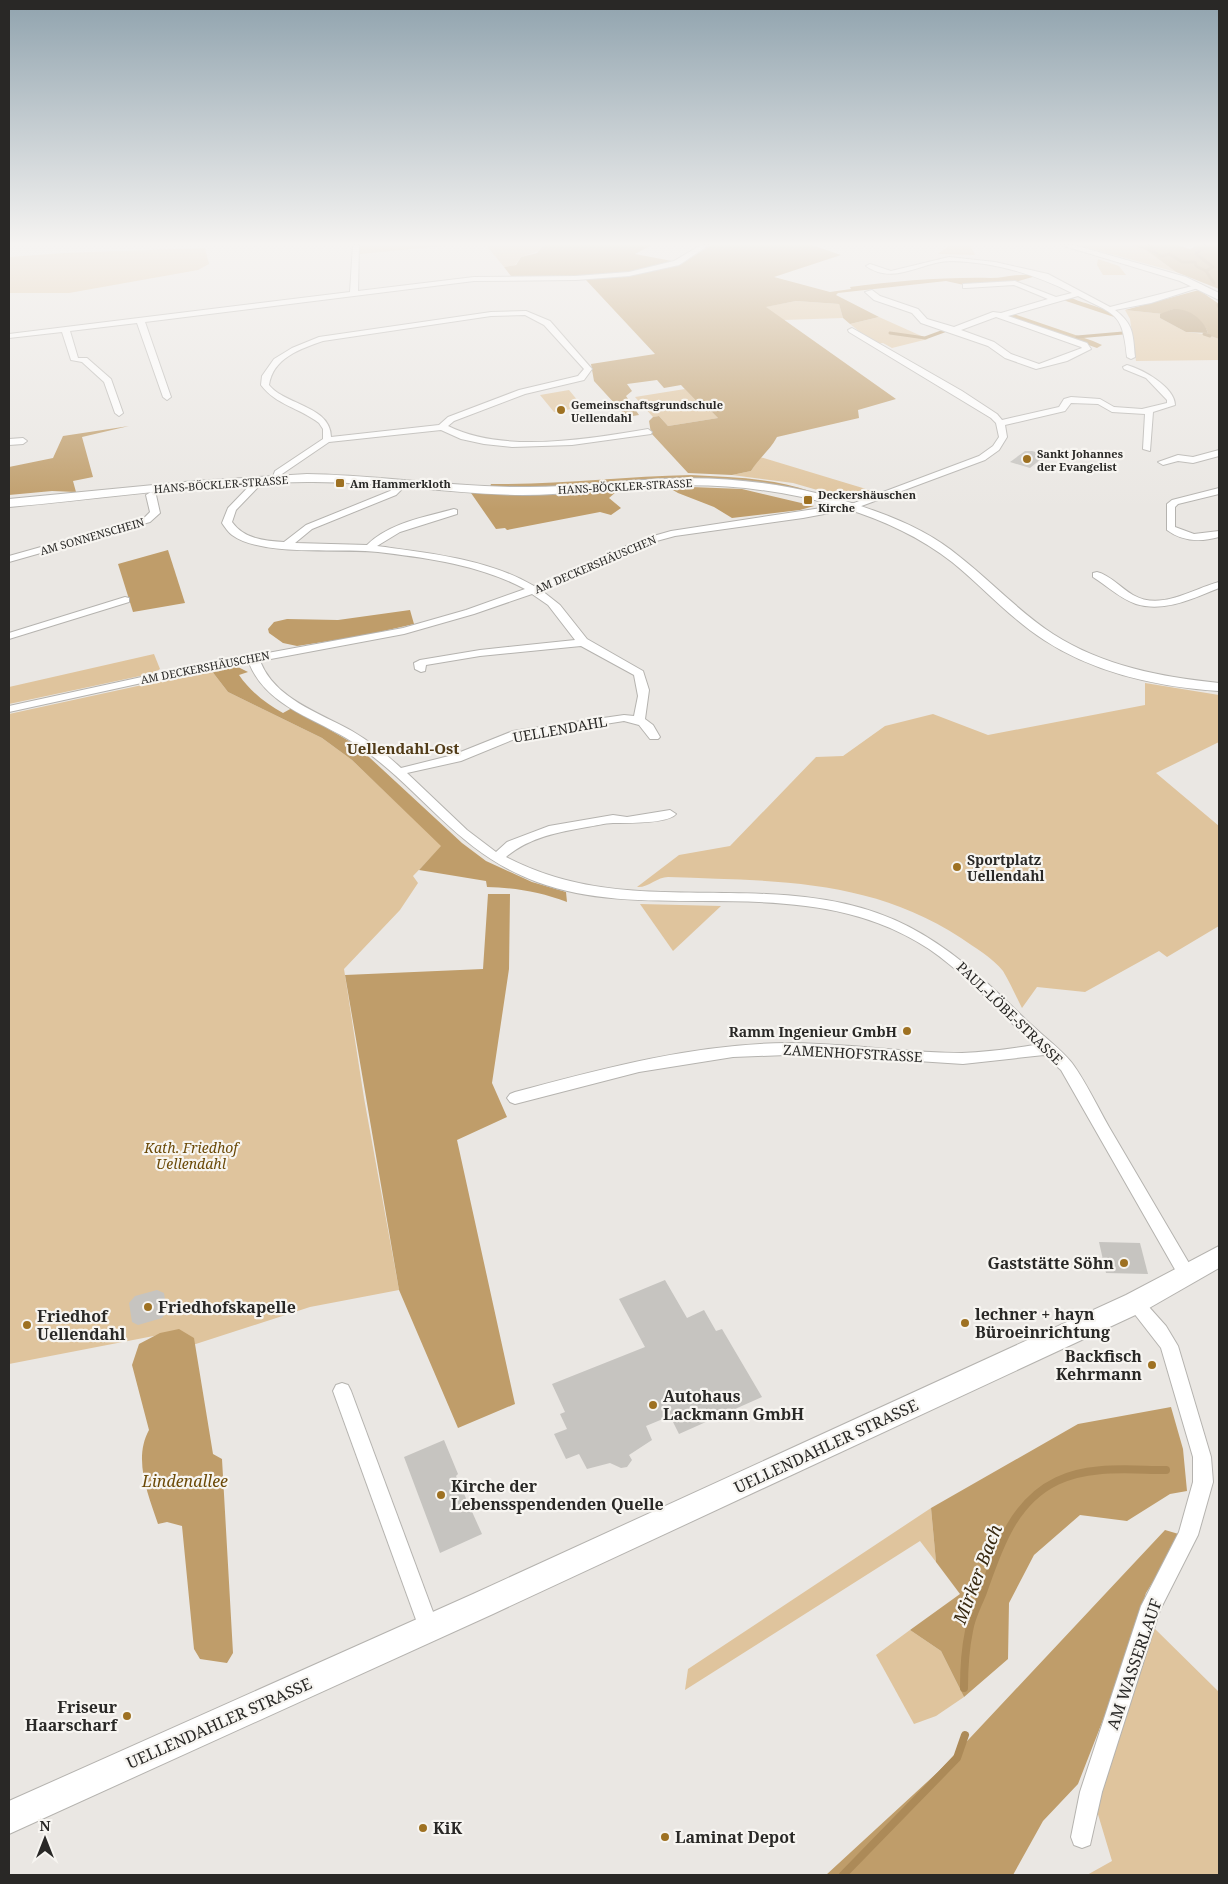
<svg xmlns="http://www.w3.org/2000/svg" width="1228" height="1884" font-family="'Noto Serif',serif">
<rect width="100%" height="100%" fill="#eae7e3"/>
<!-- green -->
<g fill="#dfc49d">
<polygon points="359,245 452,245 360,254"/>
<polygon points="486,245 548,245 536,252 521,257 515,265 504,267"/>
<polygon points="950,245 970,245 975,255 938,254"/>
<polygon points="1078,245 1131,245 1146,250 1176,272"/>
<polygon points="205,248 209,264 198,270 69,293 9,293 10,257 64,253"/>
<polygon points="1098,259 1119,266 1126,275 1103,275 1097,265"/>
<polygon points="796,301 839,304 843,318 783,320 765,307"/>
<polygon points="1125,310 1163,314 1160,315 1160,318 1186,332 1205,334 1219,339 1219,360 1136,361 1130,319"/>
<polygon points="879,317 928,339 892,348 883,343 875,344 850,324"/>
<polygon points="685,389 704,409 709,409 718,418 668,426 659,416 653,417 635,397"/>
<polygon points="569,390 583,407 554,412 540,395"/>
<polygon points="760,457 866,489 875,494 845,498 793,483 732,475 751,471"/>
<polygon points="154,654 160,669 154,673 9,704 9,687"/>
<polygon points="211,670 228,692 322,738 352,760 442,846 413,876 418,883 400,910 344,969 364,1098 399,1290 310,1307 168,1353 164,1334 9,1364 9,714"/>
<path d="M1145,683L1219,695V742L1156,773L1219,826V926L1167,957L1159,951L1085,992L1037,987L1022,1008C1016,996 1010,983 1003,971C993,958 974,947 961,938C870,878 773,881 668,877C657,877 648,888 637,887L679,855L730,846L816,757L843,756L885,726L933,714L988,735L1145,705Z"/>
<polygon points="640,904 721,906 673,951"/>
<polygon points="931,1508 936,1562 920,1541 685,1690 688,1669"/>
<polygon points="1150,1624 1219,1692 1219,1875 1087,1875 1112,1861 1097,1811 1098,1799"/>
<polygon points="910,1630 941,1651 964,1697 936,1716 914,1724 876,1655"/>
</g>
<!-- forest -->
<g fill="#bf9d6a">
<path d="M549,245H652L635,254L672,261L680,265L711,245H812L841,255L774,277L830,292L851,289L850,287C897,281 943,277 991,278C1006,278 1021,272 1036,276L1015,282L964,285L946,281L838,293L836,295L879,317L850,324L843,318L839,304L796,301L766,307L896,399L858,410L859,418L777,437C770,450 759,458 751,471L732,475L688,473L651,433L649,421L653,417L659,416L668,426L718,418L709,409H704L681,385L664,388L657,380L627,384L632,391L626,396L639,415L627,417L594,381L591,364L655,354L586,280L574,276H511L504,267L516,265L521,257L537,253L543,246Z"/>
<polygon points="1131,245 1177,245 1190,249 1198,245 1219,245 1219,289 1176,272 1146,250"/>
<path d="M1199,290L1219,304V339L1205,334L1208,333C1203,318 1186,315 1173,309L1163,314L1125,310Z"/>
<path d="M1072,298C1086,305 1105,306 1117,318L1063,300Z"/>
<polygon points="1014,314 1093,341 1102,345 1097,348 1010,317"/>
<polygon points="129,426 82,437 93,477 73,481 76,492 52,491 9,495 9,467 53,458 63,436"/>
<path d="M691,475C731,477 772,478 810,491L701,478L659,479L555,488L490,487L491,484C558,485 624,476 691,475Z"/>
<polygon points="666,486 742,489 814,506 800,510 732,518 714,507 678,493"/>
<polygon points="638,487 616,492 609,498 621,508 611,515 600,512 507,530 505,528 496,529 471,493 560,495"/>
<polygon points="168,550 185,603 133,612 118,564"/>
<polygon points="410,610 414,624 362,636 297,646 283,643 269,633 268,629 274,622 287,619 338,620"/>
<path d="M226,667H238L248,672L239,675C250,691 266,704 283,713L292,708L356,745L462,843L486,861L532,882L566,892L567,902C540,892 516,888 487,887L486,881L419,870L441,846L352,760L322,738L228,692L211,670Z"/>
<polygon points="488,894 510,894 509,969 492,1083 507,1117 457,1140 515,1404 458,1428 399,1290 345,975 483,969"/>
<path d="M179,1329L194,1338L213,1454L222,1459L233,1653L227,1663L200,1659L194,1649L182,1526L167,1522L158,1524C148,1494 133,1459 149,1430L132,1365L139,1344L160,1333Z"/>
<polygon points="1171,1407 1183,1449 1187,1491 1170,1494 1127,1521 1080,1515 1034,1555 1009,1603 1008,1659 964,1697 941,1651 910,1630 960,1594 936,1562 931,1508 1078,1424"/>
<polygon points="1165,1530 1182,1535 1146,1593 1117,1684 1078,1784 1043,1821 1013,1875 826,1875 939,1771"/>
</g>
<!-- water -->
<path fill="#ac8a58" d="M1173,309C1188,308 1203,318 1208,333L1186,332L1160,318V314Z"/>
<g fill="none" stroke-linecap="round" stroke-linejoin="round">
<!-- stream-far1 -->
<g stroke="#ac8a58" stroke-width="3">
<polyline points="1149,245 1152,247 1149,249 1161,256 1170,254 1182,262 1195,262 1196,266 1206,271"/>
<polyline points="1206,245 1207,248 1201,249 1196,254 1213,267 1206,271 1214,283"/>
<polyline points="1218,305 1219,307"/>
<polyline points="890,333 925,338 944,331"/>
<polyline points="1204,334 1210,336"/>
<polyline points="1077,337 1123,333"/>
</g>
<!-- stream -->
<g stroke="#ac8a58" stroke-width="8">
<path d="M964,1688C964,1669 965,1650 969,1631C971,1617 978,1605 983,1592C998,1549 1013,1502 1057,1481C1089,1465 1131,1470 1166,1470"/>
<polyline points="843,1875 957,1758 965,1735"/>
</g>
</g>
<!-- building -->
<g fill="#c6c4c0">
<polygon points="1025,451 1032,451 1046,455 1030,468 1010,462"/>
<polygon points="1099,1242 1140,1243 1148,1274 1106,1273"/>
<polygon points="665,1280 687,1318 704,1310 716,1331 722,1329 762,1397 679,1434 670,1416 646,1426 652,1440 629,1455 632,1460 627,1467 621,1468 610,1463 587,1469 579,1454 566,1459 554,1434 567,1429 560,1414 565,1412 552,1384 645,1347 619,1299"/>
<polygon points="157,1290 164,1293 167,1311 162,1318 138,1325 132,1322 129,1303 135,1296"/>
<polygon points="444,1440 458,1474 456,1476 482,1534 440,1553 404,1457"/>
</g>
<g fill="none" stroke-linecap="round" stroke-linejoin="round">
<!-- minor casing -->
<g stroke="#b5b3af" stroke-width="2">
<g id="minor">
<polygon points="353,245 359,245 358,291 474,277 576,276 629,272 674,261 701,245 709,245 679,265 629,276 576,280 474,281 145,322 171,397 167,400 163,397 137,323 70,331 78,358 87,358 111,379 123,413 119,416 115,413 104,382 82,362 71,360 62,332 9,338 9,334 350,292"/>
<path d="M949,257L995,262L1048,274L1110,307L1200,284L1204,286L1151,303L1115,310C1134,324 1133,335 1135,357L1131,359L1127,357C1123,312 1115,315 1078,296L1008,316L1087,343L1091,349L1067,361L1036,369L1005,358L988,346L921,323L912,313L874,300L865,292L872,290L880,296L918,309L927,319L954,327L993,312L1001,313L1048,299L1014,285L966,288H963V284L1015,281L1056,297L1072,293C1035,274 993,262 951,261C922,261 894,286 866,266L870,264L891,271ZM996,317L1081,347L1082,348L1039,364L1011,354L994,342L961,330Z"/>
<path d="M526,311L550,321L592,369L584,380L525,394L454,421L448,426C505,454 587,439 648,429L652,432L651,434L572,445L512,447L484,444L461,439L441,430L329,442L282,474L280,481L272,479L275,471L323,439V429L319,423C300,408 276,405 261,385L262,376L274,359L292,348L319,337L491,312ZM525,315L544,325L584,369L578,376L519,390L448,417L439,425L331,437C331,406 285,405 269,385C273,358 300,349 323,341L491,316Z"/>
<path d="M852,328L962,391L997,414L1002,420L1059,407L1064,399L1071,397L1100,399L1114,407L1142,409L1167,403V400L1146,378L1124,369L1123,367L1127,365C1142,369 1175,387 1175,405L1153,412L1150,451L1143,449L1145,414L1112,412L1098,404L1071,403L1065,411L1005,425L1007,437L999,450L985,460L856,508L803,518L675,536L649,543L541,590L560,605L587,639L643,671L649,690L645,719L653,725L660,737L658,739H650L639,725L624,721L517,738L461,761L407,773L467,830L496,852L507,842L549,826L613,815L627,817L670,810L676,814C668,824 626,823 613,823C605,823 595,826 587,827C558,832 528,838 506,857C590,901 674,890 766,894C887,899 940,935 1024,1018C1038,1032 1060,1048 1072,1063C1086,1082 1097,1106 1109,1127C1137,1175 1165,1222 1193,1270L1196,1275L1193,1280L1187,1282L1181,1280L1061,1070L1044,1055L963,1064L811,1054L733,1057L639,1072L515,1104L510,1102L507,1098L510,1094L515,1092C604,1068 694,1044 787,1043C846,1043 904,1053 962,1053C986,1052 1010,1049 1034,1045C1000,1012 968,976 929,949C860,903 780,901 700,901C646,901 588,901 537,882C458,853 424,792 360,747C323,720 268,710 249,663L160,679L9,712V706L160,673L403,628L466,610L525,589C480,565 428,558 378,552C340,548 262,557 232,535C228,532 225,527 222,523L228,508L256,479L264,481L236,510L232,522C244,539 265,541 284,542L306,525L390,491L402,481L407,484L396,495L312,529L295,543L367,545C389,523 425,517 454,509L457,510V514L400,532L377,546C429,553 488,559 534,586L643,539L671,531L854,503L979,456L993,446L999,437L996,423L991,418L849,332L848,330ZM532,594L548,605L575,640L480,650L420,660L414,663L415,669L421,672L425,671L426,665L480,656L581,646L634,675L638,696L634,716L624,715L513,731L453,755L401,768C386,754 369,741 352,731C318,712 275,699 260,661L404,634L474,614Z"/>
<polygon points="9,439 23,438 27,441 23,444 9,445"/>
<polygon points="1219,450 1219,456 1193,463 1178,461 1163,465 1158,462 1178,455 1193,457"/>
<path d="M1219,488V494L1178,504L1175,507V527L1194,534L1219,531V537C1201,542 1183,542 1167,530V504L1172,500Z"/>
<polygon points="151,492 156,495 160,513 150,522 9,562 9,556 144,518 150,512 146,495"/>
<path d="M1097,572C1110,575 1121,588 1133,595C1161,611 1192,589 1219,582V588C1194,598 1164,613 1136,604C1121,599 1107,586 1093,577V573Z"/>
<polygon points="125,597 129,598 129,602 9,639 9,633"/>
<polygon points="1135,1296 1141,1298 1166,1326 1178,1346 1211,1457 1213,1482 1198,1535 1160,1610 1102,1792 1090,1845 1082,1848 1074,1845 1071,1837 1080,1792 1141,1606 1179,1532 1193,1482 1193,1457 1161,1348 1126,1303 1129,1298"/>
<polygon points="342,1383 348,1385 351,1391 439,1628 436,1635 429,1638 422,1635 419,1628 333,1391 336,1385"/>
</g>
</g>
<!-- tertiary casing -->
<g stroke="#b5b3af" stroke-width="2">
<g id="tertiary">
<polygon points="1061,245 1074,245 1186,277 1219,293 1219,300 1180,281"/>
<path d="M307,474C378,475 449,487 520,487C567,488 614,481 661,479C733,475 807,486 875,511C906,522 935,536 960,557C992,582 1019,612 1053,634C1103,666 1161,677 1219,683V691C1159,687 1096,674 1044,640C1010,618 983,587 952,562C920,537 883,520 844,508C785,490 724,483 662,486C616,487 569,495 522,495C450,494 379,481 307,482C207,483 108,498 9,507V499L195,481Z"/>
</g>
</g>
<!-- secondary casing -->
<g stroke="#b5b3af" stroke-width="2">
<polygon id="secondary" points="1219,1246 1219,1268 1144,1311 493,1614 9,1834 9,1801 473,1594 1126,1295"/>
</g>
<!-- minor -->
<use href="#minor" fill="#fff" fill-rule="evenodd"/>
<!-- tertiary -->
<use href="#tertiary" fill="#fff" fill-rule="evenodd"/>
<!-- secondary -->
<use href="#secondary" fill="#fff" fill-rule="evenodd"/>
</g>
<!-- sky -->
<linearGradient id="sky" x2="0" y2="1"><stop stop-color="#90a3ae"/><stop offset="0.48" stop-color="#f6f4f2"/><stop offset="1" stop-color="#f6f4f2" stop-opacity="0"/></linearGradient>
<rect width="1228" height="509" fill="url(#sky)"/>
<!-- markers -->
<g fill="#9e7122" stroke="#f7f5f1" stroke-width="2">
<circle cx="561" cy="410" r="5"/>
<circle cx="1027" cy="459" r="5"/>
<rect x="335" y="478" width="10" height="10" rx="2.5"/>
<rect x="803" y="495" width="10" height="10" rx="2.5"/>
<circle cx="957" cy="867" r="5"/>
<circle cx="907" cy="1031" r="5"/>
<circle cx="1124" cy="1263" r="5"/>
<circle cx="148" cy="1307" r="5"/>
<circle cx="965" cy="1323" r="5"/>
<circle cx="27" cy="1325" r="5"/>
<circle cx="1152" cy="1365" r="5"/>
<circle cx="653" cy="1405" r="5"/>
<circle cx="441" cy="1495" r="5"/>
<circle cx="127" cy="1716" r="5"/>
<circle cx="423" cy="1828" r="5"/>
<circle cx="665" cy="1837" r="5"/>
</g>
<g text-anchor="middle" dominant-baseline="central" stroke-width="4.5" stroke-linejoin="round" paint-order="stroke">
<!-- far-poi labels -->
<g font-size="11" font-weight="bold" fill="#292826" stroke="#f7f5f1" text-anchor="start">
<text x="571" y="404">Gemeinschaftsgrundschule<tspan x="571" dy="13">Uellendahl</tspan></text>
<text x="1037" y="453">Sankt Johannes<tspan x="1037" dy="13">der Evangelist</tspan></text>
<text x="350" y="483">Am Hammerkloth</text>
<text x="818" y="494">Deckershäuschen<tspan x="818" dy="13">Kirche</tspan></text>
</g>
<!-- far-street labels -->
<g font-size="11" fill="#292826" stroke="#f7f5f1">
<text transform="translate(221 484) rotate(-4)">HANS-BÖCKLER-STRASSE</text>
<text transform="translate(625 486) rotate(-3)">HANS-BÖCKLER-STRASSE</text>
<text transform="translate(92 536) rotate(-16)">AM SONNENSCHEIN</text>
<text transform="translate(595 564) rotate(-23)">AM DECKERSHÄUSCHEN</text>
<text transform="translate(205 667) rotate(-11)">AM DECKERSHÄUSCHEN</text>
</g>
<!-- street labels -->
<g font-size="14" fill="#292826" stroke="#f7f5f1">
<text transform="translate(560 729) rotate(-10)">UELLENDAHL</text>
<text transform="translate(1010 1013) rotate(44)">PAUL-LÖBE-STRASSE</text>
<text transform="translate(853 1053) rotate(3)">ZAMENHOFSTRASSE</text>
</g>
<!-- poi labels -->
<g font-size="14" font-weight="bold" fill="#292826" stroke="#f7f5f1" text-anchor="start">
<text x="967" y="859">Sportplatz<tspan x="967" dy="16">Uellendahl</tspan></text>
<text x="897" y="1031" text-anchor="end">Ramm Ingenieur GmbH</text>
</g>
<!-- park labels -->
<g font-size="14" font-style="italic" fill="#6b4907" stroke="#f7f5f1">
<text x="191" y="1147">Kath. Friedhof<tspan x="191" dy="16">Uellendahl</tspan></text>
</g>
<!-- neighbourhood labels -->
<g font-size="15" font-weight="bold" fill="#513b17" stroke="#f7f5f1">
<text x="403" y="748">Uellendahl-Ost</text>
</g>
<!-- near-poi labels -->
<g font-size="16" font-weight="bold" fill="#292826" stroke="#f7f5f1" text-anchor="start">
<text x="1114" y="1263" text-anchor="end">Gaststätte Söhn</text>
<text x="158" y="1307">Friedhofskapelle</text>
<text x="975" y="1314">lechner + hayn<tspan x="975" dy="18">Büroeinrichtung</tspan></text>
<text x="37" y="1316">Friedhof<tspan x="37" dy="18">Uellendahl</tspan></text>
<text x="1142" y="1356" text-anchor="end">Backfisch<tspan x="1142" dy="18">Kehrmann</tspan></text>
<text x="663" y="1396">Autohaus<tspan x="663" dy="18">Lackmann GmbH</tspan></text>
<text x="451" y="1486">Kirche der<tspan x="451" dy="18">Lebensspendenden Quelle</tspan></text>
<text x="117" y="1707" text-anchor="end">Friseur<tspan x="117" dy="18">Haarscharf</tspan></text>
<text x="433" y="1828">KiK</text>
<text x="675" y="1837">Laminat Depot</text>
</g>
<!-- near-street labels -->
<g font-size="16" fill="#292826" stroke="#f7f5f1">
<text transform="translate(826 1446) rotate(-25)">UELLENDAHLER STRASSE</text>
<text transform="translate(1134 1664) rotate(-71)">AM WASSERLAUF</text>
<text transform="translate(219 1723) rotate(-24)">UELLENDAHLER STRASSE</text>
</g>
<!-- near-park labels -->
<g font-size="16" font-style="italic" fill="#6b4907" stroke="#f7f5f1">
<text x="185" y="1481">Lindenallee</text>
</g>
<!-- near-water labels -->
<g font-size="18" font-style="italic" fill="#36270f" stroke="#f7f5f1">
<text transform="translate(977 1574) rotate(-69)">Mirker Bach</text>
</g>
</g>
<!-- border -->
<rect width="1228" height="1884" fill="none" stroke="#292826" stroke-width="20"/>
<!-- north arrow -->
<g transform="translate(45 1839)" stroke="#f7f5f1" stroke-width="4" paint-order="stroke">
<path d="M0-4L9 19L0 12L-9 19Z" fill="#292826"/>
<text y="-8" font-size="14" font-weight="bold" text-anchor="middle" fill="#292826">N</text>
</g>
</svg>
